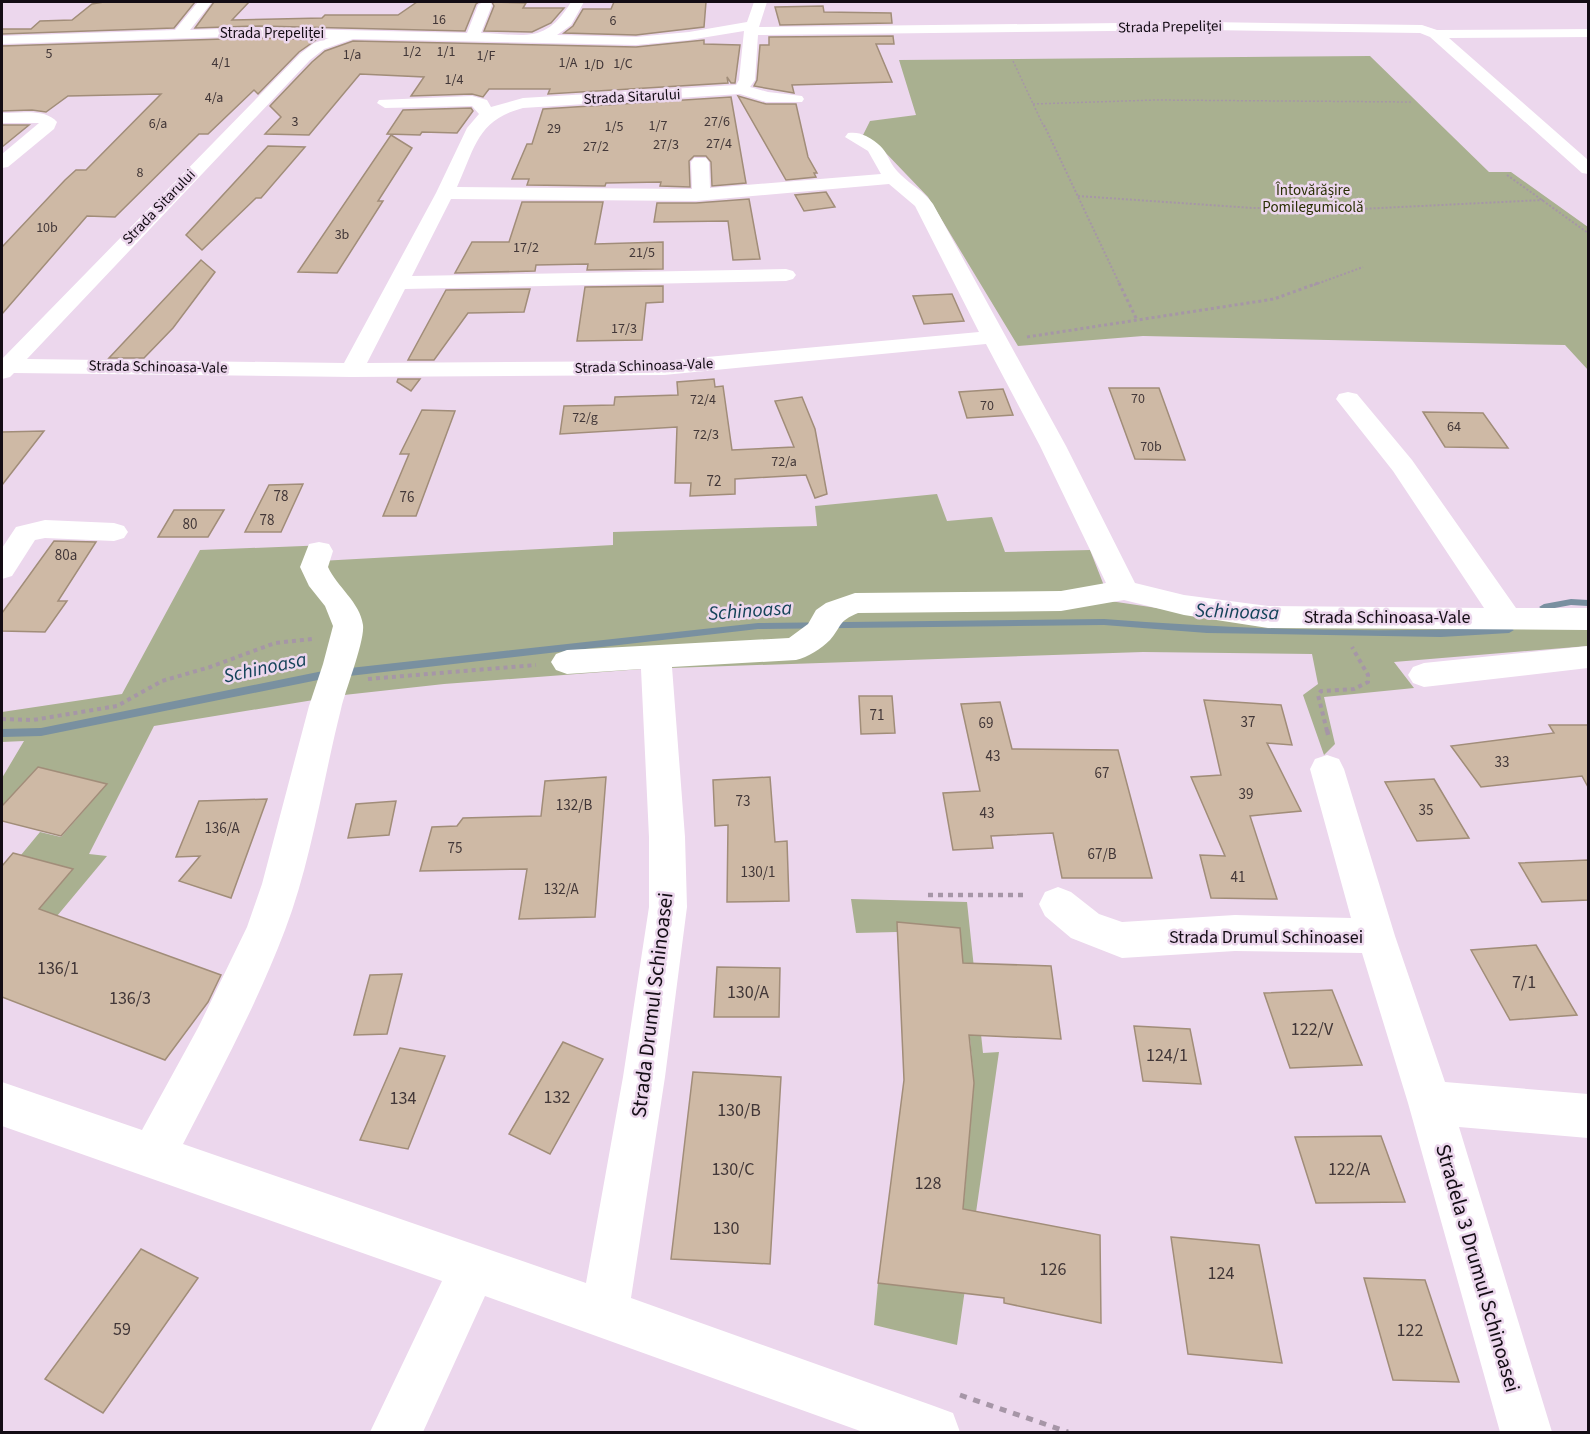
<svg xmlns="http://www.w3.org/2000/svg" width="1590" height="1434" font-family="'Source Sans 3',sans-serif">
<rect width="100%" height="100%" fill="#ecd7ed"/>
<!-- green -->
<g fill="#a9b090">
<polygon points="1370,56 1489,172 1511,172 1588,227 1588,370 1565,345 1143,336 1018,346 928,197 882,149 863,135 870,121 916,115 899,60"/>
<polygon points="937,494 947,521 992,517 1005,552 1090,550 1110,601 1224,618 1588,626 1588,646 1394,662 1414,688 1324,697 1335,744 1324,755 1303,695 1318,684 1312,654 1143,652 642,669 444,684 344,695 154,726 89,854 107,856 2,982 2,954 73,869 21,855 40,832 61,837 107,784 38,767 2,806 2,778 24,741 2,742 2,712 122,694 200,550 328,545 320,561 613,545 613,532 817,526 815,506"/>
<polygon points="851,899 967,902 983,1053 999,1052 957,1345 874,1325 878,1283 956,1292 974,1083 960,929 897,922 897,932 856,933"/>
</g>
<g fill="none" stroke-linecap="round" stroke-linejoin="round">
<!-- stream -->
<g fill="#7990a0" fill-rule="evenodd">
<polygon points="1571,599 1588,600 1588,606 1571,605 1544,610 1539,607 1544,604"/>
<path d="M1104,619C1238,629 1374,634 1509,627L1514,630L1509,633L1441,637L1207,633L1104,625L758,629L323,679L41,736L2,737V729L41,728L323,671L758,623Z"/>
</g>
</g>
<!-- building -->
<g fill="#ceb9a5" stroke="#a18d79" stroke-width="1.5">
<polygon points="104,2 195,2 174,28 2,34 2,29 31,29 40,21 72,20 92,4"/>
<polygon points="214,2 249,2 232,20 322,18 325,15 398,15 417,2 479,2 476,4 465,31 259,26 195,28"/>
<polygon points="492,2 526,3 523,8 564,8 551,23 532,32 484,31 494,6"/>
<polygon points="614,2 706,2 704,27 636,35 564,33 573,26 583,9 611,9"/>
<polygon points="823,6 824,12 891,13 892,23 780,25 775,7"/>
<polygon points="893,36 894,44 876,44 892,82 792,85 794,93 754,86 757,80 760,45 769,45 769,37"/>
<polygon points="259,38 316,40 299,52 258,94 254,90 208,134 199,134 115,217 87,216 2,314 2,247 65,180 76,170 86,170 161,94 68,96 46,112 32,110 2,111 2,46"/>
<polygon points="704,40 704,44 740,45 735,83 731,83 727,77 728,83 548,94 550,89 489,89 483,97 472,94 411,96 424,77 360,74 309,135 265,134 281,117 270,106 312,62 325,51 353,41 636,47"/>
<polygon points="738,96 766,104 796,104 808,157 817,173 814,173 816,177 786,180"/>
<polygon points="731,97 746,183 712,186 711,162 706,156 694,156 689,161 690,187 660,186 661,182 606,183 605,186 527,185 529,179 512,179 527,144 532,144 543,109"/>
<polygon points="471,108 473,111 457,133 422,132 420,135 387,134 403,110"/>
<polygon points="2,125 29,125 2,147"/>
<polygon points="391,135 412,148 378,201 383,201 337,273 298,272"/>
<polygon points="268,146 305,147 261,198 256,198 202,250 186,235"/>
<polygon points="826,192 835,207 804,211 795,195"/>
<polygon points="749,199 760,259 733,260 728,221 654,222 657,203 696,203"/>
<polygon points="522,202 603,202 595,244 663,242 663,269 587,270 588,264 536,265 535,271 455,273 472,242 509,242"/>
<polygon points="201,260 215,272 173,328 144,358 109,358"/>
<polygon points="663,286 663,302 646,303 642,340 577,341 585,287"/>
<polygon points="530,289 524,312 468,313 434,360 408,360 446,290"/>
<polygon points="952,294 964,321 924,324 913,296"/>
<polygon points="398,379 420,379 411,391 397,382"/>
<polygon points="714,379 715,387 723,386 732,450 794,447 775,401 802,397 815,429 827,494 815,498 806,475 735,479 735,494 690,496 691,483 675,483 677,427 560,434 564,406 614,405 615,397 678,395 677,382"/>
<polygon points="1109,388 1159,388 1185,460 1135,459"/>
<polygon points="1003,389 1013,415 967,418 959,392"/>
<polygon points="422,410 455,411 416,516 383,516 409,454 400,454"/>
<polygon points="1423,412 1483,413 1508,448 1445,447"/>
<polygon points="44,431 2,485 2,432"/>
<polygon points="303,484 281,532 245,532 269,485"/>
<polygon points="174,510 224,510 208,537 158,537"/>
<polygon points="54,541 96,542 58,601 67,601 45,632 2,631 2,613"/>
<polygon points="859,696 892,696 895,733 861,734"/>
<polygon points="1204,700 1281,705 1292,745 1267,743 1301,811 1250,816 1277,899 1211,898 1200,855 1225,856 1191,777 1221,775"/>
<polygon points="1000,702 1012,749 1118,750 1152,878 1062,878 1053,833 991,836 993,848 953,850 943,793 980,791 961,704"/>
<polygon points="1549,725 1588,725 1588,787 1582,776 1481,787 1451,746 1554,733"/>
<polygon points="38,767 107,784 61,836 2,821 2,806"/>
<polygon points="606,777 595,917 519,919 527,869 420,871 432,827 457,826 463,818 541,816 545,781"/>
<polygon points="770,777 775,842 787,841 789,901 727,902 728,825 715,826 713,780"/>
<polygon points="1434,779 1469,838 1417,841 1385,782"/>
<polygon points="267,799 231,898 179,881 200,856 176,857 199,801"/>
<polygon points="396,801 389,835 348,838 356,804"/>
<polygon points="13,853 73,869 39,909 221,975 208,1002 165,1060 2,997 2,866"/>
<polygon points="1588,860 1588,900 1542,902 1519,863"/>
<polygon points="897,922 960,928 963,963 1051,966 1061,1039 969,1035 974,1083 963,1209 1100,1235 1101,1323 1004,1303 1004,1298 878,1283 904,1080"/>
<polygon points="1536,945 1577,1015 1510,1020 1471,950"/>
<polygon points="717,967 780,968 779,1017 714,1017"/>
<polygon points="402,974 387,1034 354,1035 370,975"/>
<polygon points="1332,990 1362,1065 1290,1068 1264,993"/>
<polygon points="1134,1026 1190,1029 1201,1084 1143,1081"/>
<polygon points="563,1042 603,1059 550,1154 509,1134"/>
<polygon points="400,1048 445,1056 408,1149 360,1140"/>
<polygon points="693,1072 781,1077 770,1264 671,1259"/>
<polygon points="1381,1136 1405,1202 1316,1203 1295,1137"/>
<polygon points="1171,1237 1259,1245 1282,1363 1188,1354"/>
<polygon points="141,1249 198,1278 103,1413 45,1379"/>
<polygon points="1364,1278 1425,1280 1459,1382 1393,1380"/>
</g>
<g fill="none" stroke-linecap="round" stroke-linejoin="round">
<!-- path-far5 -->
<g stroke="#a696a7" stroke-width="1.5" stroke-dasharray="2 2" stroke-linecap="butt">
<polyline points="1013,61 1044,127"/>
<polyline points="1033,104 1155,100 1411,102"/>
</g>
<!-- path-far4 -->
<g stroke="#a696a7" stroke-width="2" stroke-dasharray="2 2" stroke-linecap="butt">
<polyline points="1044,125 1120,285"/>
<polyline points="1507,175 1588,233"/>
<polyline points="1078,196 1253,208 1360,209 1543,200"/>
<polyline points="1314,285 1363,267"/>
</g>
<!-- path-far3 -->
<g stroke="#a696a7" stroke-width="3" stroke-dasharray="3 3" stroke-linecap="butt">
<polyline points="1119,283 1137,320"/>
<polyline points="1027,337 1274,299 1318,283"/>
</g>
<!-- path-far2 -->
<g stroke="#a696a7" stroke-width="4" stroke-dasharray="4 4" stroke-linecap="butt">
<polyline points="368,679 536,665"/>
<polyline points="2,719 33,720 117,706 162,681 210,667 275,643 312,639"/>
<polyline points="1327,731 1318,695 1321,691 1354,689 1368,682 1368,675 1352,647"/>
</g>
<!-- path-far1 -->
<g stroke="#a696a7" stroke-width="4.5" stroke-dasharray="5 5" stroke-linecap="butt">
<polyline points="1327,730 1329,738"/>
<polyline points="928,895 1025,895"/>
</g>
<!-- path -->
<polyline stroke="#a696a7" stroke-width="5" stroke-dasharray="7 7" stroke-linecap="butt" points="960,1395 1068,1432"/>
<!-- minor -->
<g fill="#fff" fill-rule="evenodd">
<path d="M198,2H212L190,30L259,28L467,33L478,5L483,2H490L492,5L481,33C525,34 545,45 571,2H584L571,25L557,35L636,37L689,32L747,22L754,2H767L759,27L1206,22L1422,25L1437,30L1588,29V37L1449,38L1588,160V174L1582,173L1430,37L1420,33L1206,30L758,35L755,80L750,87L768,92L802,96L804,99L802,102H766L740,94L523,108C477,120 475,148 457,187L692,189L691,162L694,158H706L709,162L710,188L881,174L868,151L845,137L848,133C855,132 860,133 866,136C892,150 884,159 901,175C911,185 924,191 933,204L1066,446L1135,583L1184,595L1268,606L1484,608L1393,471L1336,399L1339,394L1348,392L1357,394L1412,460L1516,608H1588V630L1268,628L1184,615L1124,600L1061,611L858,613C838,621 842,626 830,640C821,649 808,657 796,660L672,667L685,837L687,907L665,1077L631,1298L934,1406L953,1413L960,1432H863L485,1296L423,1432H370L442,1281L2,1126V1082L142,1130L199,1026L247,927L262,884L309,706L323,664L333,626L325,606L309,586L300,567L309,544L319,542L329,544L333,551L328,567C337,587 360,602 363,625C365,641 345,691 341,709C323,780 311,863 285,930C257,1004 219,1074 183,1144L586,1283L623,1077L649,907V837L641,669L567,674L556,670L551,662L556,654L567,650L789,638L808,624L816,610L826,603L855,593L1061,591L1106,583L1040,446L986,344L664,375L352,377L14,373L10,377L2,379V359L300,54L314,43L329,38L259,36L2,44V36L175,30ZM744,31L739,80L736,85L523,98L491,107L487,100L472,96L379,100L377,103L385,108L472,106L479,114L467,128L436,193L344,363L27,359L310,60L324,49L353,39L636,45L689,40ZM889,184L915,206L979,332L664,361L367,363L405,289L786,281L793,279L796,275L793,271L786,269L412,276L451,199L696,201Z"/>
<path d="M2,113C19,113 46,108 57,122L54,129L8,167L2,168V154L39,123H2Z"/>
<polygon points="45,520 114,523 124,526 128,532 124,538 114,541 45,538 35,540 12,576 2,579 2,548 16,527"/>
<polygon points="1588,646 1588,668 1424,687 1413,683 1408,675 1413,667 1424,663"/>
<polygon points="1327,755 1339,759 1344,769 1395,936 1445,1082 1588,1094 1588,1138 1459,1127 1552,1432 1500,1432 1408,1103 1362,953 1235,951 1122,958 1071,938 1045,916 1039,904 1045,892 1058,887 1071,892 1099,914 1122,922 1235,915 1351,918 1310,769 1315,759"/>
</g>
</g>
<g text-anchor="middle" dominant-baseline="central" stroke-width="5" stroke-linejoin="round" paint-order="stroke">
<!-- far-number labels -->
<g font-size="14" fill="#423738">
<text x="439" y="20">16</text>
<text x="613" y="21">6</text>
<text x="412" y="52">1/2</text>
<text x="446" y="52">1/1</text>
<text x="49" y="54">5</text>
<text x="352" y="55">1/a</text>
<text x="486" y="56">1/F</text>
<text x="221" y="63">4/1</text>
<text x="568" y="63">1/A</text>
<text x="623" y="64">1/C</text>
<text x="594" y="65">1/D</text>
<text x="454" y="80">1/4</text>
<text x="214" y="98">4/a</text>
<text x="295" y="122">3</text>
<text x="717" y="122">27/6</text>
<text x="158" y="124">6/a</text>
<text x="658" y="126">1/7</text>
<text x="614" y="127">1/5</text>
<text x="554" y="129">29</text>
<text x="719" y="144">27/4</text>
<text x="666" y="145">27/3</text>
<text x="596" y="147">27/2</text>
<text x="140" y="173">8</text>
<text x="47" y="228">10b</text>
<text x="342" y="235">3b</text>
<text x="526" y="248">17/2</text>
<text x="642" y="253">21/5</text>
<text x="624" y="329">17/3</text>
<text x="1138" y="399">70</text>
<text x="703" y="400">72/4</text>
<text x="987" y="406">70</text>
<text x="585" y="418">72/g</text>
<text x="1454" y="427">64</text>
<text x="706" y="435">72/3</text>
<text x="1151" y="447">70b</text>
<text x="784" y="462">72/a</text>
</g>
<!-- far-street labels -->
<g font-size="15" fill="#130c14" stroke="#ecd7ed">
<text transform="translate(1170 27) rotate(-1)">Strada Prepeliței</text>
<text x="272" y="33">Strada Prepeliței</text>
<text transform="translate(632 97) rotate(-3)">Strada Sitarului</text>
<text transform="translate(159 207) rotate(-46)">Strada Sitarului</text>
<text transform="translate(644 366) rotate(-2)">Strada Schinoasa-Vale</text>
<text transform="translate(158 367) rotate(1)">Strada Schinoasa-Vale</text>
</g>
<!-- far-park labels -->
<g font-size="15" fill="#292f04" stroke="#ecd7ed">
<text x="1313" y="190">Întovărășire<tspan x="1313" dy="17">Pomilegumicolă</tspan></text>
</g>
<!-- number labels -->
<g font-size="15" fill="#423738">
<text x="714" y="481">72</text>
<text x="281" y="496">78</text>
<text x="407" y="497">76</text>
<text x="267" y="520">78</text>
<text x="190" y="524">80</text>
<text x="66" y="555">80a</text>
<text x="877" y="715">71</text>
<text x="1248" y="722">37</text>
<text x="986" y="723">69</text>
<text x="993" y="756">43</text>
<text x="1502" y="762">33</text>
<text x="1102" y="773">67</text>
<text x="1246" y="794">39</text>
<text x="743" y="801">73</text>
<text x="574" y="805">132/B</text>
<text x="1426" y="810">35</text>
<text x="987" y="813">43</text>
<text x="222" y="828">136/A</text>
<text x="455" y="848">75</text>
<text x="1102" y="854">67/B</text>
<text x="758" y="872">130/1</text>
<text x="1238" y="877">41</text>
<text x="561" y="889">132/A</text>
</g>
<!-- street labels -->
<g font-size="18" fill="#130c14" stroke="#ecd7ed">
<text x="1387" y="617">Strada Schinoasa-Vale</text>
<text x="1266" y="937">Strada Drumul Schinoasei</text>
</g>
<!-- near-number labels -->
<g font-size="18" fill="#423738">
<text x="58" y="968">136/1</text>
<text x="1524" y="982">7/1</text>
<text x="748" y="992">130/A</text>
<text x="130" y="998">136/3</text>
<text x="1312" y="1029">122/V</text>
<text x="1167" y="1055">124/1</text>
<text x="557" y="1097">132</text>
<text x="403" y="1098">134</text>
<text x="739" y="1110">130/B</text>
<text x="733" y="1169">130/C</text>
<text x="1349" y="1169">122/A</text>
<text x="928" y="1183">128</text>
<text x="726" y="1228">130</text>
<text x="1053" y="1269">126</text>
<text x="1221" y="1273">124</text>
<text x="122" y="1329">59</text>
<text x="1410" y="1330">122</text>
</g>
<!-- water labels -->
<g font-size="20" font-style="italic" fill="#144359" stroke="#ecd7ed">
<text transform="translate(750 611) rotate(-4)">Schinoasa</text>
<text transform="translate(1237 612) rotate(2)">Schinoasa</text>
<text transform="translate(265 668) rotate(-12)">Schinoasa</text>
</g>
<!-- near-street labels -->
<g font-size="21" fill="#130c14" stroke="#ecd7ed">
<text transform="translate(652 1005) rotate(-83)">Strada Drumul Schinoasei</text>
<text transform="translate(1478 1268) rotate(74)">Stradela 3 Drumul Schinoasei</text>
</g>
</g>
<!-- border -->
<rect width="1590" height="1434" fill="none" stroke="#130c14" stroke-width="6"/>
</svg>
